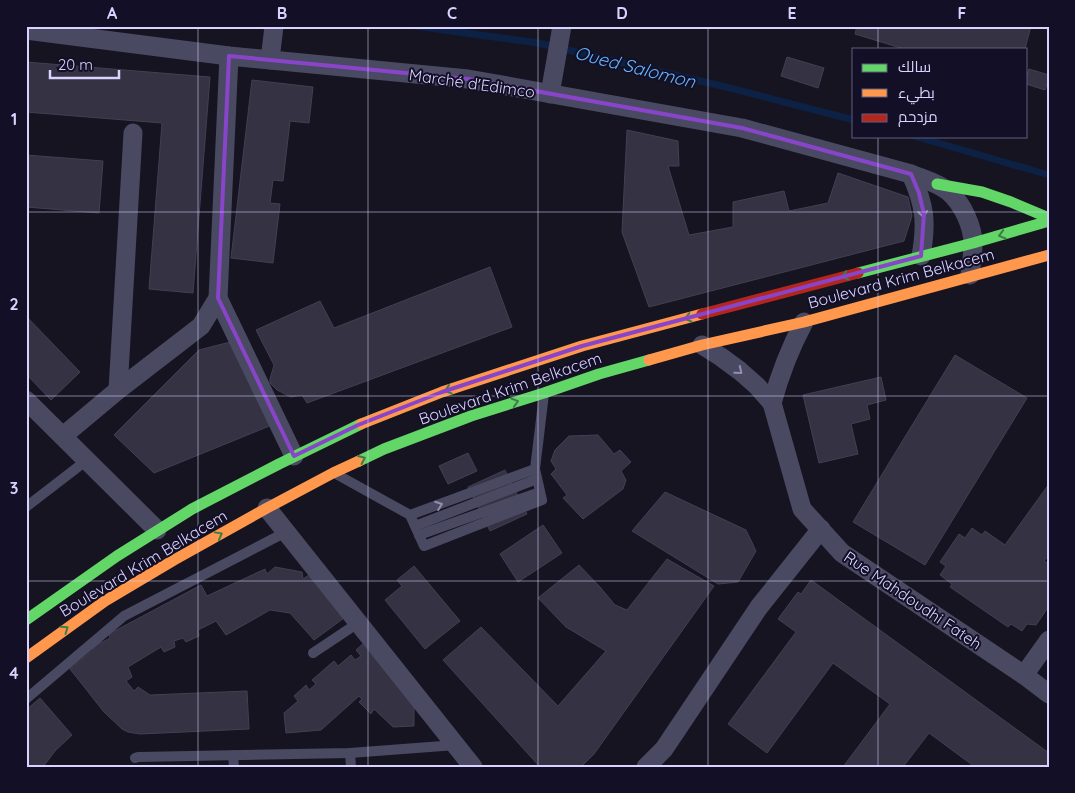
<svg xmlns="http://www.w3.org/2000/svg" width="1075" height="793" font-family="Quicksand,Cairo,sans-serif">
<rect width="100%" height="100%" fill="#161421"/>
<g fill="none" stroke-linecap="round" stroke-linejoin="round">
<!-- stream -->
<g stroke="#0d2144" stroke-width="7">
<polyline points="415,26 538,43 726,87 854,120"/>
<polyline points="914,136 1049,175"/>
</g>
</g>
<!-- building -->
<g fill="#343243" stroke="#433f54">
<polygon points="857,26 1031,26 1025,49 904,49 855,34"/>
<polygon points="787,57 824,68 818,88 781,76"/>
<polygon points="26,62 210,77 193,293 149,289 162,123 26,112"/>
<polygon points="1029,69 1049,75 1049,79 1045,90 1026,84 1026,78"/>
<polygon points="252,80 313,87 309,123 290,121 283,181 273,180 270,203 280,204 273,263 231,258"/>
<polygon points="627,130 678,141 679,166 668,166 689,235 733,227 733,202 784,191 789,211 828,203 838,173 908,197 912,216 904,241 649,307 622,232"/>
<polygon points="26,155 103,161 99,213 26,207"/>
<polygon points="490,267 512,327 307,403 302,395 291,397 277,390 270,383 270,379 274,365 256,330 320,301 334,328"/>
<polygon points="26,316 80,372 51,400 26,374"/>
<polygon points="234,341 272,425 154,473 114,435 199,350"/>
<polygon points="955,355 1027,398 925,565 853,522"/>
<polygon points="881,377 886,400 867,405 870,419 851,424 858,454 819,463 803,395"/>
<polygon points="598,435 614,454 620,450 631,462 621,471 626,480 623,489 583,519 563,498 567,495 551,474 556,469 551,461 555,450 569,436"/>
<polygon points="468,453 477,471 448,484 439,466"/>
<polygon points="505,470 527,514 490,531 468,487"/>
<polygon points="1049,484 1049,555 1044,561 1049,564 1049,606 1036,625 1027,624 1022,631 1011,624 1008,627 950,587 952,584 940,575 946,566 940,562 959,534 965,538 972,528 982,535 985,531 1005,545"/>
<polygon points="665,492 746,530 756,551 738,582 718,584 632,531"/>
<polygon points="543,525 562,553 518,582 500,554"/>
<polygon points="667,559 714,586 594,754 581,767 540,767 443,660 481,627 558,706 606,651 566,627 538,598 579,565 600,587 615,605 627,610"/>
<polygon points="414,566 460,621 425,649 385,600 402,586 397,580"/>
<polygon points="275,567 302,572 303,579 309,575 344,618 314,640 290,613 270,610 226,635 216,621 198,630 199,636 186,642 183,638 174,641 175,647 164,652 161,647 128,667 132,677 126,681 134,691 138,687 150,695 247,691 249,729 140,734 128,732 122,729 104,712 70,669 94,649 93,647 110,638 109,634 201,585 207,596 265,569 267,574"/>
<polygon points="811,580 1049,753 1049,767 975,767 929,733 903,767 843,767 890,704 833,663 767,753 728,724 796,632 778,619 798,592 801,594"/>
<polygon points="367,640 414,703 414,726 393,727 374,709 371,714 359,702 362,699 359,696 321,730 286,733 284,713 298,701 294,696 306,685 309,690 316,684 312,680 334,661 338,666 351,655 355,660 361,656 356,650"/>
<polygon points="40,698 72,735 55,751 43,767 26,767 26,710"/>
</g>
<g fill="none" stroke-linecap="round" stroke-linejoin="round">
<!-- lane -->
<g stroke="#4a4962" stroke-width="10">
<polyline points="336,474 410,515 535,469 544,394"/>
<polyline points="26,507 87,460"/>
<polyline points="410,515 424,546 542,500 535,469"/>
<polyline points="415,526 537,479"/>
<polyline points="419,535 540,492"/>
<polyline points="313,653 358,623"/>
<polyline points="26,699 124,616 286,532"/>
<polyline points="350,753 351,767"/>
<polyline points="233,755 234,767"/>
<polyline points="135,758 138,757 350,753 456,745"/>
</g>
<!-- street -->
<g stroke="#4a4962" stroke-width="19">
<path d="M26,30L229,56L468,79L742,128L911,174C923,179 939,183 949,192C963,204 973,227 973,244C973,255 971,265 970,275"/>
<polyline points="270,60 274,26"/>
<polyline points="550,94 562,26"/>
<path d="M911,174C925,206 927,222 921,256"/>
<polyline points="218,298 294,456"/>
<polyline points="702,345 721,357 740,371 757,386 772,403 802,509 842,553 1024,675 1049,694"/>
<polyline points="118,390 133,133"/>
<polyline points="26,400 157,530"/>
<path d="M772,403C780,374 790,348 804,322"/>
<polyline points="63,436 118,390 201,326 218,298 229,56"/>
<polyline points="267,508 473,767"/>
<polyline points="1024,675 1049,640"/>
<polyline points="646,767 664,749 759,607 821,529"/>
</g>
<!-- fast -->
<g stroke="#63d668" stroke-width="11">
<polyline points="937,184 982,192 1011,202 1049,218"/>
<polyline points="858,273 973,243 1049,221"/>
<polyline points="359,461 384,449 471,416 544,393 599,374 649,360"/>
<polyline points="26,620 117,556 192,509 279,464 361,424"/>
</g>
<!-- slow -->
<g stroke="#ff974d" stroke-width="11">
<polyline points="649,360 702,345 804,322 1049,255"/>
<polyline points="361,424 442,392 582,346 702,314"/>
<polyline points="26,658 105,601 174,560 267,508 333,473 359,461"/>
</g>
<!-- jam -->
<polyline stroke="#b3261e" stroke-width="11" points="702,314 858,273"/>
</g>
<!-- one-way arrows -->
<defs><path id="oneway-chevron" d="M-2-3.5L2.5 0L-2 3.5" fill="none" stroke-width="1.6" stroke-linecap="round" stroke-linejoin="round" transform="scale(1.25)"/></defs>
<g stroke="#928eb0">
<use href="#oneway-chevron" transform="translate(923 214) rotate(83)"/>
<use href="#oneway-chevron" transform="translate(739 371) rotate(39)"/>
<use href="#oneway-chevron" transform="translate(439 505) rotate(-20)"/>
</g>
<g stroke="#3f7c4a">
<use href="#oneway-chevron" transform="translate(1002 235) rotate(164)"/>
<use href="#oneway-chevron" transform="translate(845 276) rotate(165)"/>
<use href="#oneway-chevron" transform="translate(688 318) rotate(165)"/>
<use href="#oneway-chevron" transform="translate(448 390) rotate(162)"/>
<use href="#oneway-chevron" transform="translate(515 402) rotate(-17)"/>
<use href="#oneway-chevron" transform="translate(362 459) rotate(-25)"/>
<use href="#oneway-chevron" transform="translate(219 535) rotate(-29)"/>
<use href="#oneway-chevron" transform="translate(65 629) rotate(-35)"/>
</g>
<!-- marked area -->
<path fill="none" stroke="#8945c9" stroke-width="4" stroke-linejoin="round" d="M229,56L468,79L742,128L911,174L919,193L924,214L921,256L582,346L442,392L358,425L294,456L218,298Z"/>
<!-- grid -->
<path fill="none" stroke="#d9d4ff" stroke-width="1" stroke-opacity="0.55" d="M198,26V767M368,26V767M538,26V767M708,26V767M878,26V49M878,136V767M26,212H1049M26,396H1049M26,581H1049"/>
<g text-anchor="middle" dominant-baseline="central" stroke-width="4" stroke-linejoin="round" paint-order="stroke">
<!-- street labels -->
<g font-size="16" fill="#d9d4ff" stroke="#130f26">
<text transform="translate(472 83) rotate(8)">Marché d'Edimco</text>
<text transform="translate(901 278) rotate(-15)">Boulevard Krim Belkacem</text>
<text transform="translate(510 388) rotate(-19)">Boulevard Krim Belkacem</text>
<text transform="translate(143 563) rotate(-31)">Boulevard Krim Belkacem</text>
<text transform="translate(913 600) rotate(34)">Rue Mahdoudhi Fateh</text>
</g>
<!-- water labels -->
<g font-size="18" font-style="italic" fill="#62b6ff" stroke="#130f26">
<text transform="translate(635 67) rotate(14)">Oued Salomon</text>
</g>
</g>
<!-- border -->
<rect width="1075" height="793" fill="none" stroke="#130f26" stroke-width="55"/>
<!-- legend -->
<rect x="852" y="48" width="175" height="90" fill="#130f26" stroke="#625e7d"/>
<rect x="862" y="64" width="25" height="8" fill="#63d668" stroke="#625e7d"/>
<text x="898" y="72" font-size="15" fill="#d9d4ff">سالك</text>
<rect x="862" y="89" width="25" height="8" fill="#ff974d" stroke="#625e7d"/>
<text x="898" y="98" font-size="15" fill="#d9d4ff">بطيء</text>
<rect x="862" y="114" width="25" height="8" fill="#b3261e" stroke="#625e7d"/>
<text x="898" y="122" font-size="15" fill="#d9d4ff">مزدحم</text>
<!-- scale -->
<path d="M50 70v8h69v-8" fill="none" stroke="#d9d4ff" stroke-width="2.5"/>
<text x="58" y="70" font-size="15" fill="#d9d4ff" stroke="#130f26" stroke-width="4" paint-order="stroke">20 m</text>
<rect x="28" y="28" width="1020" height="738" fill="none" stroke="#d9d4ff" stroke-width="2"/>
<g font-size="16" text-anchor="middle" font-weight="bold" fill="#d9d4ff">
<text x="112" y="19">A</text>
<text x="282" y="19">B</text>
<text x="452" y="19">C</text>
<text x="622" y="19">D</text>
<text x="792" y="19">E</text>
<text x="962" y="19">F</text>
<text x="14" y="125">1</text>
<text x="14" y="310">2</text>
<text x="14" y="494">3</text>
<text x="14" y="679">4</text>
</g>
</svg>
